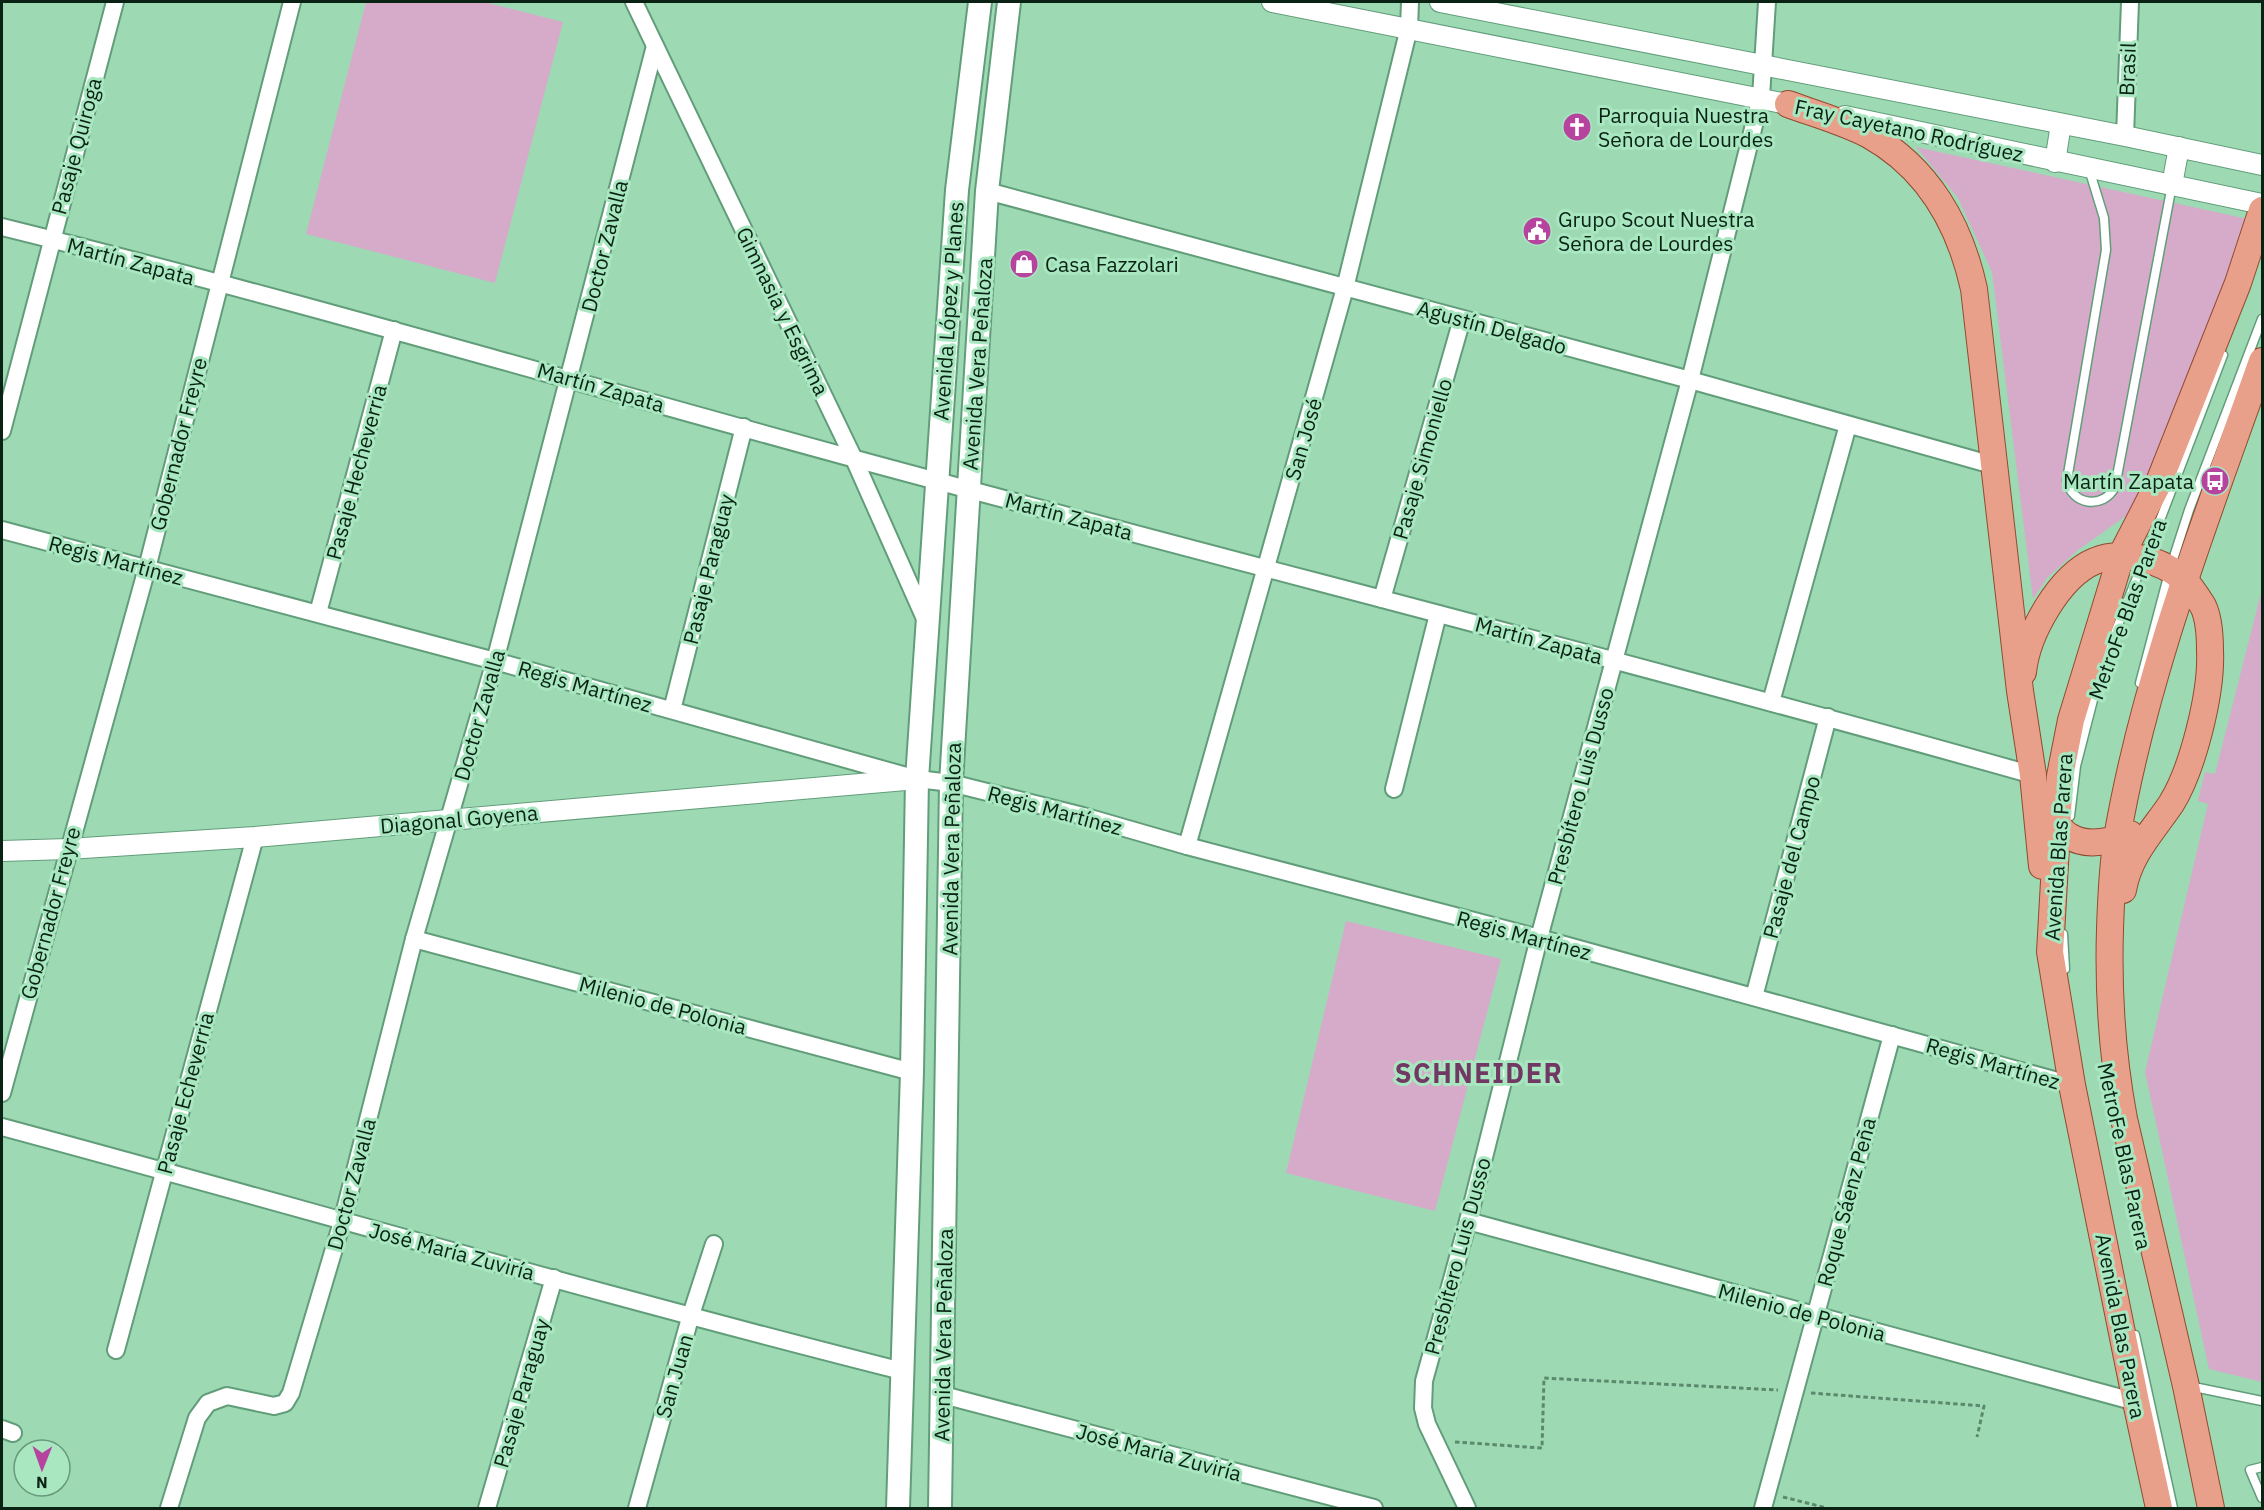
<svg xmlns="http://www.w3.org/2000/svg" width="2264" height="1510" font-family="'IBM Plex Sans',sans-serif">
<rect width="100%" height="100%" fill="#9ddab4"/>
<!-- green -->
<g fill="#d6aac9">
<polygon points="366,2 484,2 563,22 495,283 306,234"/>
<polygon points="1916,147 2248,219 2147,484 2130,513 2078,550 2047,578 2033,599 1992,272 1958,198"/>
<polygon points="2262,589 2262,1382 2209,1369 2145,1072 2208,804 2198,801 2205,772 2215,774"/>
<polygon points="1346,921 1501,959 1435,1211 1286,1173"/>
</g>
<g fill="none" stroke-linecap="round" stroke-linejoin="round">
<!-- service casing -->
<g stroke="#629d7a" stroke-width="11">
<g id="service">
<path d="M2089,169L2104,218L2106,250L2067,480C2071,505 2103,510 2115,487L2172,185"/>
<polyline points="2140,683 2170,569 2189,510 2262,319"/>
<polyline points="2070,816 2076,766 2102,665 2162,515 2223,355"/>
<polyline points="2063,934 2065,969"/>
<polyline points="2135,1335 2173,1508"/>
<polyline points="2189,1386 2262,1401"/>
<polyline points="2262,1467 2250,1470 2262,1498"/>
</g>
</g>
<!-- minor casing -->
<g stroke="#629d7a" stroke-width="20">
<g id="minor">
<polyline points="634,2 854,459 926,621"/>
<polyline points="2125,136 2130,2"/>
<polyline points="987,191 1690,380 1996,466"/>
<path d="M2,227C289,298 573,382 859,460C1250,566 1643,665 2033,775"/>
<polyline points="2,431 115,2"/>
<polyline points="2,530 495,661 917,779 951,783 1083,816 1187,846 1539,938 2072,1085"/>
<polyline points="1382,599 1462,319"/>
<polyline points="318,613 394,330"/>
<polyline points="1771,702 1848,425"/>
<polyline points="672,710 744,427"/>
<polyline points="1394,789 1438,614"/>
<polyline points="1187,846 1345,288 1409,28 1410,2"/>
<polyline points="414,939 912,1072"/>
<polyline points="1754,997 1828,717"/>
<polyline points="2,1093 147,568 292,2"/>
<path d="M2,1127C302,1208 601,1295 902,1371"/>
<polyline points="1468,1221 2136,1402"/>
<polyline points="116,1350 255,837"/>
<polyline points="943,1395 1374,1508"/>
<polyline points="2,1429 13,1433"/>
<polyline points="169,1508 197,1418 208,1403 227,1396 274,1406 285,1403 291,1393 342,1222 414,939 495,661 655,46"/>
<polyline points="487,1508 554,1278"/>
<polyline points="637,1508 690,1318 714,1244"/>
<polyline points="1467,1508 1427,1424 1423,1408 1424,1381 1468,1221 1539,938 1690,380 1761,97 1767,2"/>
<polyline points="1763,1508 1892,1035"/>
</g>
</g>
<!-- tertiary casing -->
<g stroke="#629d7a" stroke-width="22">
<g id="tertiary">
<polyline points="1272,2 1802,107"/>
<polyline points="1440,2 2125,136 2262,165"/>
<polyline points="1845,116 2262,204"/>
<polyline points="2055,162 2061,124"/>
<polyline points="2172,185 2179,147"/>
<polyline points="2,851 68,849 255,837 917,779"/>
</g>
</g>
<!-- secondary casing -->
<g stroke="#629d7a" stroke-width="26">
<g id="secondary">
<polyline points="898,1508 912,1072 917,779 957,190 980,2"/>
<polyline points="940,1508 951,783 987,191 1009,2"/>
</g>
</g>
<!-- primary casing -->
<g stroke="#904b2f" stroke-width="28">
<g id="primary">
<path d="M1788,104C1815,114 1844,122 1869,135C1928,168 1960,225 1974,289L2020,691L2033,775L2042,866"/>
<path d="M2023,672C2027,634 2059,576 2095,561C2122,549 2164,560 2184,580C2191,587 2198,598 2203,606C2209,618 2210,637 2210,651C2212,692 2193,769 2171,804C2152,832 2129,855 2123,890"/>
<path d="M2051,813C2056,821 2061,832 2069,836C2087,848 2112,841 2130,834"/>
<polyline points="2159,1508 2136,1402 2072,1085 2050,952 2060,776 2071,720 2121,556 2159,482 2238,283 2262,210"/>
<path d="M2211,1508L2186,1386L2124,1119C2112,1055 2108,993 2110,929C2111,899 2112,868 2117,838C2145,674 2207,517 2262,361"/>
</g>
</g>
<!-- path -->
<g stroke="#5c896d" stroke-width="3" stroke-dasharray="4.5 3" stroke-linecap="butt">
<polyline points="1811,1393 1984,1406 1977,1437"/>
<polyline points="1455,1442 1542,1448 1544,1378 1778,1390"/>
<polyline points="1783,1497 1827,1508"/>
</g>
<!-- service -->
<use href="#service" stroke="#fff" stroke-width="8"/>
<!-- minor -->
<use href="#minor" stroke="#fff" stroke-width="16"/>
<!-- tertiary -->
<use href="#tertiary" stroke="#fff" stroke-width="20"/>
<!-- secondary -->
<use href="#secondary" stroke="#fff" stroke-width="22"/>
<!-- primary -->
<use href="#primary" stroke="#e8a08b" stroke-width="26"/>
</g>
<!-- icons -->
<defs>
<g id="church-disc" transform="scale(1.5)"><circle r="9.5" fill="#b6449e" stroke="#a9e7c1"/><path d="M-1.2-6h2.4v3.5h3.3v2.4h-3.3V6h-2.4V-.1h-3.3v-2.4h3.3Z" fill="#fff"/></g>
<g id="civic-disc" transform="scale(1.5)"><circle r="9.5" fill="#b6449e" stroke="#a9e7c1"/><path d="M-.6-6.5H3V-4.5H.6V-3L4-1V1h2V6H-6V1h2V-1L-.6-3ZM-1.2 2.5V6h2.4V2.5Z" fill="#fff"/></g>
<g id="shop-disc" transform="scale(1.5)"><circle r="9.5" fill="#b6449e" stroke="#a9e7c1"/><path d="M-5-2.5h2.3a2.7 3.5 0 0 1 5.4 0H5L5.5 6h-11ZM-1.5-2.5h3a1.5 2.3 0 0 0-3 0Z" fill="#fff"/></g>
<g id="bus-disc" transform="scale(1.5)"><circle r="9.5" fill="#b6449e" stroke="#a9e7c1"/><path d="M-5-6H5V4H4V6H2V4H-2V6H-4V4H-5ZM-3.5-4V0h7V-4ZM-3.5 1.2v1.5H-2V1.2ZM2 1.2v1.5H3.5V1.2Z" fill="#fff"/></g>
</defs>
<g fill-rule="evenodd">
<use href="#church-disc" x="1577" y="127"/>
<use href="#civic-disc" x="1537" y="231"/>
<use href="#shop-disc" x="1024" y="264"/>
<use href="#bus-disc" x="2215" y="481"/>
</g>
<g text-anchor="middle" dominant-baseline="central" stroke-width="6" stroke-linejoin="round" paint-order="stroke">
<!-- street labels -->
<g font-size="21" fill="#092214" stroke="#a9e7c1">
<text transform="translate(2127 69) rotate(-88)">Brasil</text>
<text transform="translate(1909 130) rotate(12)">Fray Cayetano Rodríguez</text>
<text transform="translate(76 146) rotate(-75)">Pasaje Quiroga</text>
<text transform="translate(604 246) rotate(-76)">Doctor Zavalla</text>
<text transform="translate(131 261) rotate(15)">Martín Zapata</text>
<text transform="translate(783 311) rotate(64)">Gimnasia y Esgrima</text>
<text transform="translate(948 311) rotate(-86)">Avenida López y Planes</text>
<text transform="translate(1492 327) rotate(15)">Agustín Delgado</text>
<text transform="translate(977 364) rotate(-86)">Avenida Vera Peñaloza</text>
<text transform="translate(601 387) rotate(16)">Martín Zapata</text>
<text transform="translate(1303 439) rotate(-74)">San José</text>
<text transform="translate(178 444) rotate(-76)">Gobernador Freyre</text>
<text transform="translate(1422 459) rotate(-74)">Pasaje Simoniello</text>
<text transform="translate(356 472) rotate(-75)">Pasaje Hecheverria</text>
<text transform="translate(1069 516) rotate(15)">Martín Zapata</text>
<text transform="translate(116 560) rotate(15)">Regis Martínez</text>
<text transform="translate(708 569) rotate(-76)">Pasaje Paraguay</text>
<text transform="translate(2127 609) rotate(-70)">MetroFe Blas Parera</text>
<text transform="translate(1539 640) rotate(15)">Martín Zapata</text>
<text transform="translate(585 686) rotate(16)">Regis Martínez</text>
<text transform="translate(479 715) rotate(-74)">Doctor Zavalla</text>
<text transform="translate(1580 786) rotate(-75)">Presbítero Luis Dusso</text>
<text transform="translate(1055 810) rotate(15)">Regis Martínez</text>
<text transform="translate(459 819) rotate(-5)">Diagonal Goyena</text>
<text transform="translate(2058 847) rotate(-86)">Avenida Blas Parera</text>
<text transform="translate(951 849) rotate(-89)">Avenida Vera Peñaloza</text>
<text transform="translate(1791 857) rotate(-75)">Pasaje del Campo</text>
<text transform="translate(50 913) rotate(-75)">Gobernador Freyre</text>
<text transform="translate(1524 935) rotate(15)">Regis Martínez</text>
<text transform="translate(663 1005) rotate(15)">Milenio de Polonia</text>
<text transform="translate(1993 1063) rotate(16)">Regis Martínez</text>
<text transform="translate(185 1093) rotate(-75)">Pasaje Echeverria</text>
<text transform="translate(2125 1156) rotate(78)">MetroFe Blas Parera</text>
<text transform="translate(351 1184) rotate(-75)">Doctor Zavalla</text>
<text transform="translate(1846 1202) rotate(-75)">Roque Sáenz Peña</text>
<text transform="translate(452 1251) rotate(15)">José María Zuviría</text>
<text transform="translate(1457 1256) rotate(-75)">Presbítero Luis Dusso</text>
<text transform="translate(1802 1312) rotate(15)">Milenio de Polonia</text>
<text transform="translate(2121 1326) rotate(79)">Avenida Blas Parera</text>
<text transform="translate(943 1335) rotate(-89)">Avenida Vera Peñaloza</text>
<text transform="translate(674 1376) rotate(-74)">San Juan</text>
<text transform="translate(521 1393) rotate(-74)">Pasaje Paraguay</text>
<text transform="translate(1159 1452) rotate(15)">José María Zuviría</text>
</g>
<!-- poi labels -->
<g font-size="21" fill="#092214" stroke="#a9e7c1" text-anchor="start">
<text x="1598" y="115">Parroquia Nuestra<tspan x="1598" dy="24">Señora de Lourdes</tspan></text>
<text x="1558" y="219">Grupo Scout Nuestra<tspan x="1558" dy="24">Señora de Lourdes</tspan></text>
<text x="1045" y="264">Casa Fazzolari</text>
<text x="2194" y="481" text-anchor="end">Martín Zapata</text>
</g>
<!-- district labels -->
<g font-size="27" font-weight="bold" letter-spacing="1.5" fill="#713863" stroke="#a9e7c1">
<text x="1479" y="1072">SCHNEIDER</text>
</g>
</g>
<!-- border -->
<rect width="2264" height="1510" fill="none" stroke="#092214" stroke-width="6"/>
<!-- north arrow -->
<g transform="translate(42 1468) rotate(181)"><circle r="28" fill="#a9e7c1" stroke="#69987c" stroke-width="1.5"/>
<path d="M0-4.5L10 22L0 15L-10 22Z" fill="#b6449e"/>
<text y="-9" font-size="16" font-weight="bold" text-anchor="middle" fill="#092214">N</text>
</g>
</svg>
